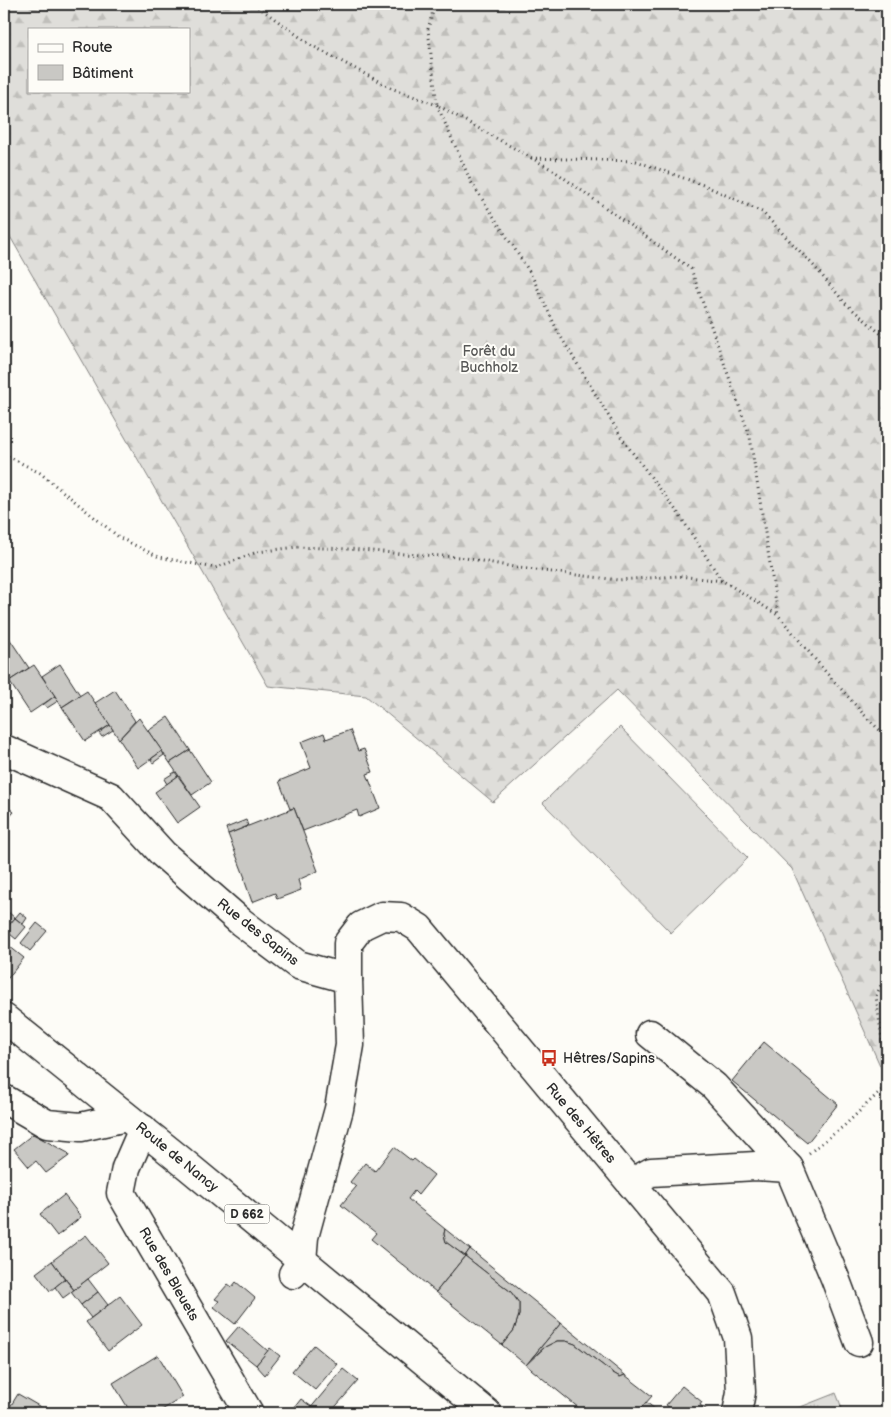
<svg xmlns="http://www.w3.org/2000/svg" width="891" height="1417" font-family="'Balsamiq Sans',sans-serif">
<defs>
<pattern id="grass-tufts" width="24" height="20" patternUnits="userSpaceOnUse" patternTransform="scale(1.25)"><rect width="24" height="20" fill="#dfdeda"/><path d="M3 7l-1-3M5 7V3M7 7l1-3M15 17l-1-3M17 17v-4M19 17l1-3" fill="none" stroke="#c0bfbb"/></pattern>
<pattern id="forest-firs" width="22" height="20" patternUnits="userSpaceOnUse" patternTransform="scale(1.25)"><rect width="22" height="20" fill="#dfdeda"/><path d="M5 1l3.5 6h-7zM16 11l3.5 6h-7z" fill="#c0bfbb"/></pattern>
</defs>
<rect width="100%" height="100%" fill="#fdfcf7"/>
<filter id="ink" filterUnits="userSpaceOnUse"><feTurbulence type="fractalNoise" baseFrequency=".02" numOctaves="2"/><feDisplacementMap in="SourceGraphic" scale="10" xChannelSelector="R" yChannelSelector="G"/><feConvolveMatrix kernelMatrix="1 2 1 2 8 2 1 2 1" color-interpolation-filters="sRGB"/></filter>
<g filter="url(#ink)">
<!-- grass -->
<polygon fill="url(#grass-tufts)" stroke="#858482" points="836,1393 844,1413 794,1413 793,1410"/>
<!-- forest -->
<path fill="url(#forest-firs)" stroke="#858482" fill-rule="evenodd" d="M4,4H887V1081L792,869L617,690L493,802L366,696L268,686L4,226ZM29,29H189V91H29Z"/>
<!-- pitch -->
<polygon fill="#dfdeda" stroke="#858482" points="620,727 748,858 671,933 543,803"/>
<!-- building -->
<g fill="#c9c8c4" stroke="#2b2b2b">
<polygon points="7,635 29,668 9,681 4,673 4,638"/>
<polygon points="60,664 80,695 62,707 42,676"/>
<polygon points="34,665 55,696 30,713 9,681"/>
<polygon points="115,690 135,721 119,739 95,703"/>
<polygon points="87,691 110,725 85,741 62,707"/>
<polygon points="55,696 58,701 47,708 44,704"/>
<polygon points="168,717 190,750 170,763 148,731"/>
<polygon points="139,718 162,751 138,768 119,739"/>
<polygon points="110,725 113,730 102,737 99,733"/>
<polygon points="350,730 358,751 364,749 373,772 367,774 380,808 359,817 357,810 303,831 294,808 290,809 279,781 311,768 301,742 324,733 326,739"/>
<polygon points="190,750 211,782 192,795 170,763"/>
<polygon points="162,751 164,755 153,763 151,759"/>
<polygon points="175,772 178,776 167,784 164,779"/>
<polygon points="178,776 200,807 177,823 155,792"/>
<polygon points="4,804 14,812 4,823"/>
<polygon points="294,808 318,871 298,880 301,890 277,899 275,893 252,902 244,879 245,878 228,834"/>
<polygon points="246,820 248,826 228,834 226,828"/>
<polygon points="7,911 15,918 5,930 4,929 4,915"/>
<polygon points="20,912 27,918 23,924 15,918"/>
<polygon points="15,918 26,927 16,939 5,930"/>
<polygon points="37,923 47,931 30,951 21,943"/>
<polygon points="4,942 24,958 4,983"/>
<polygon points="764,1042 838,1104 807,1143 732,1081"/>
<polygon points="33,1134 68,1153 69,1156 46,1173 36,1161 29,1167 14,1149"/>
<polygon points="394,1147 412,1161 414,1159 434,1175 418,1195 414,1191 408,1199 445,1229 444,1234 446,1242 465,1256 436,1292 371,1239 376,1233 341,1205 356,1187 350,1182 365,1163 375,1171"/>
<polygon points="64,1195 81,1217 57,1236 40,1214"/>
<polygon points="445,1229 470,1249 465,1256 446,1242 444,1234"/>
<polygon points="86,1235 108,1263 74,1290 52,1261"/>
<polygon points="470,1249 561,1323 526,1365 502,1345 514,1330 519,1315 519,1303 511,1292 465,1256"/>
<polygon points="465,1256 511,1292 519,1303 519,1315 514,1330 502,1345 436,1292"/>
<polygon points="52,1261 65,1279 50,1291 36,1273"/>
<polygon points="65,1279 74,1290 63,1298 55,1287"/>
<polygon points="88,1279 98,1292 81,1305 71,1292"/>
<polygon points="236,1282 255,1298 235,1324 214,1307 219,1301 215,1299 228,1284 232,1287"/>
<polygon points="98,1292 108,1305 91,1318 81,1305"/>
<polygon points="120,1296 142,1325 108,1351 86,1322"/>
<polygon points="561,1323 625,1375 620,1377 613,1373 575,1344 566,1341 557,1341 545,1347 531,1359"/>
<polygon points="239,1326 268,1351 256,1365 226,1341"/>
<polygon points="557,1341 566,1341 575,1344 613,1373 620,1377 625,1375 652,1396 637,1413 585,1413 526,1365 545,1347"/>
<polygon points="314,1345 337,1364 315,1390 292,1371"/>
<polygon points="270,1348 280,1356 265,1375 256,1365"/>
<polygon points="158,1355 183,1397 157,1413 131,1413 113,1383"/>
<polygon points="343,1369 358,1381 330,1413 313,1413 309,1410"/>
<polygon points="682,1386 702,1402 700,1405 711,1413 667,1413 671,1409 666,1405"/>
<polygon points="18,1394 51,1413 20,1413 10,1407"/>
<polygon points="301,1399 312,1407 307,1413 290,1413"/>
<polygon points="646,1402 660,1413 637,1413"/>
</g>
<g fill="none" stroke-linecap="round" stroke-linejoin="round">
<!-- minor casing -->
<g stroke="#2b2b2b" stroke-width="31">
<g id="minor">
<polyline points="4,749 111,797 163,854 241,922 298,965 348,979 350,1045 339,1109 304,1237 302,1261 293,1274"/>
<polyline points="348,979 348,943 361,926 382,916 401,917 419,928 722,1293 738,1338 741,1392 737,1413"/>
<polyline points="650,1034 714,1086 789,1168"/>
<polyline points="4,1099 47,1124 81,1127 126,1117"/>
<polyline points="143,1129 126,1168 121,1193 249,1413"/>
<polyline points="631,1183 651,1172 756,1166 789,1168 835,1278 859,1342"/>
</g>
</g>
<!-- primary casing -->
<g stroke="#2b2b2b" stroke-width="31">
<polyline id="primary" points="4,1018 178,1158 487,1413"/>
</g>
<!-- path -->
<g stroke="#2b2b2b" stroke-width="3" stroke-dasharray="1 4" stroke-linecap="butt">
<polyline points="254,4 311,45 391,88 437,105 471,182 531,274 558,332 623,440 678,513 722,581"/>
<polyline points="435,4 428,29 437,105 553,170 691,269 750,437 778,615"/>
<polyline points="531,158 636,161 706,186 762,212 814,266 845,303 887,339"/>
<polyline points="4,454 40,473 120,538 159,557 215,568 257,552 297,547 350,549 404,554 460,557 519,568 618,580 679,576 723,581 778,615 824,670 868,719 887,737"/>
<polyline points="887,972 876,996 887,1076"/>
<polyline points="809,1153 844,1126 887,1085"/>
</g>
<!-- minor -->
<use href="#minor" stroke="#fdfcf7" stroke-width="28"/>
<!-- primary -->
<use href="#primary" stroke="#fdfcf7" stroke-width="28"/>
</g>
</g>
<!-- icons -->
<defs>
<g id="bus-bare" transform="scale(1.35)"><path d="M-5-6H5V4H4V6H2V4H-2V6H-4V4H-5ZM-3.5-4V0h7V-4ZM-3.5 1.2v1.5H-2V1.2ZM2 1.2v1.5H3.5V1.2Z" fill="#c8321e" stroke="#fdfcf7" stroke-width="2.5" paint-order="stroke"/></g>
</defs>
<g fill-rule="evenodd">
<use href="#bus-bare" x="549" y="1058"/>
</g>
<g text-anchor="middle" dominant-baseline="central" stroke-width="4" stroke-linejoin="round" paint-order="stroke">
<!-- shield labels -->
<rect fill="#fdfcf7" stroke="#6a6a68" stroke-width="1" x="224.5" y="1204.5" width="45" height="19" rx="4"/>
<g font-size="12" font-weight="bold" fill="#2b2b2b">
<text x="247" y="1214">D 662</text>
</g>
<!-- park labels -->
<g font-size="14" fill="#585857" stroke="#fdfcf7">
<text x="489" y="351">Forêt du<tspan x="489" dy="16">Buchholz</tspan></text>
</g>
<!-- street labels -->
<g font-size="14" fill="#2b2b2b" stroke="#fdfcf7">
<text transform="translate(258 932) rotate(38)">Rue des Sapins</text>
<text transform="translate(581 1123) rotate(50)">Rue des Hêtres</text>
<text transform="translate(177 1157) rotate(39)">Route de Nancy</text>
<text transform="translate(169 1274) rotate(60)">Rue des Bleuets</text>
</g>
<!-- poi labels -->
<g font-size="14" fill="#2b2b2b" stroke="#fdfcf7" text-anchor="start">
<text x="563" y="1058">Hêtres/Sapins</text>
</g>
</g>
<!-- margin -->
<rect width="891" height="1417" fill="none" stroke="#fdfcf7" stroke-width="20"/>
<rect x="10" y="10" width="871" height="1397" fill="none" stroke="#2b2b2b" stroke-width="2" filter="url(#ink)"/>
<!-- legend -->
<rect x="28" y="28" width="162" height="65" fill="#fdfcf7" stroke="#a9a8a5"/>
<rect x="38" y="44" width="25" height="8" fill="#fdfcf7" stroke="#a9a8a5"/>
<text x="72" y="52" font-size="15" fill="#2b2b2b">Route</text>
<rect x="38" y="65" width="25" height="15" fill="#c9c8c4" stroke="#a9a8a5"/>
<text x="72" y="78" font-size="15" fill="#2b2b2b">Bâtiment</text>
</svg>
